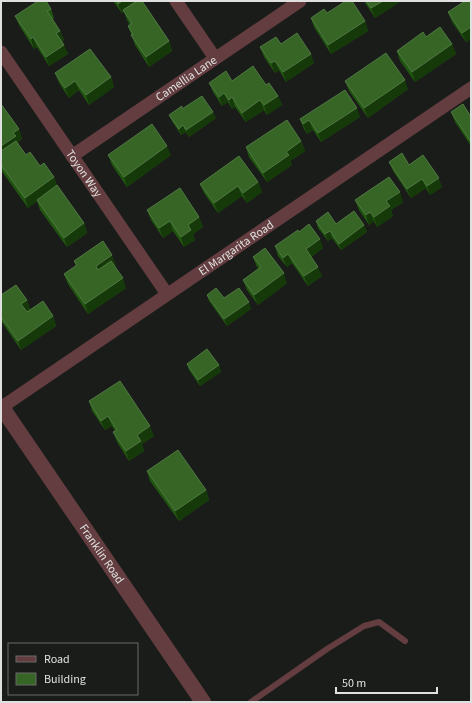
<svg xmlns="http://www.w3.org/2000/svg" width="472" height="703" font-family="'Source Sans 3',sans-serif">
<rect width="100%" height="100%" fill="#1a1c1a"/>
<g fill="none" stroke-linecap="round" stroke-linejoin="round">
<!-- service -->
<polyline stroke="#633d3f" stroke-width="6" points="251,702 327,649 364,626 379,622 405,641"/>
<!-- minor -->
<g stroke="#633d3f" stroke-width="13">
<polyline points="176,1 215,58"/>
<path id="s1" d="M1,52L167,294"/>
<path id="s2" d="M72,156L300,1"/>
<path id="s3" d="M2,407L471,88"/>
</g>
<!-- tertiary -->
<path stroke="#633d3f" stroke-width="16" id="s4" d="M1,406L203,702"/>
</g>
<!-- wall -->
<g fill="#215610">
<polygon points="113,1 142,1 169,41 172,51 149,67 135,45 128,26 130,25 127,20 124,12 122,13"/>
<polygon points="364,1 401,1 375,18"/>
<polygon points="471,1 471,39 466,42 452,22 448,12"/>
<polygon points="51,9 54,18 53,19 60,31 64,40 62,42 68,54 49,66 37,47 34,49 19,25 15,16"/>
<polygon points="327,13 365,21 368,31 331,54 314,27 311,18"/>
<polygon points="426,37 452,44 456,54 415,82 400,61 397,51"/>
<polygon points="281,44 314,63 286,82 279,70 275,73 264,57 260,47"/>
<polygon points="55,73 111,77 114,87 89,105 79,90 69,98 59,83"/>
<polygon points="232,81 266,85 278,96 282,105 267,115 264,110 246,122 235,107 232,109 228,102 222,106 213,92 209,83"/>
<polygon points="345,81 408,89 368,118 349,91"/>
<polygon points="1,104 19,129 22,139 18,142 19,146 26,155 54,177 57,186 84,223 87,233 67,247 40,210 37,201 28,208 1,170"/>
<polygon points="183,109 216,118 189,137 186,132 181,135 172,121 169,115"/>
<polygon points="451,112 471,117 471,146 455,122"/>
<polygon points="360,117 321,142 313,130 307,134 304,129 300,119"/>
<polygon points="301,141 305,151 290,161 292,165 267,182 249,157 246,147"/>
<polygon points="108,155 171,155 127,187 112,165"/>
<polygon points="389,162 409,165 442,187 430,195 426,188 411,198 393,171"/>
<polygon points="258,182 262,192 247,203 242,196 218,213 204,193 200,184"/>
<polygon points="355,200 403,202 391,210 393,216 377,227 374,221 369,225 359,210"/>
<polygon points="147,210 199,217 203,227 193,234 195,240 184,247 173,231 163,238 151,220"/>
<polygon points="316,221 336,224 364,225 367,232 341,250 332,238 328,241 318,228"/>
<polygon points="299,232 323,248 311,257 322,276 308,286 292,263 287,267 278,256 275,246"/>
<polygon points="253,257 287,283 258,305 247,290 243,280 258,269 257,267"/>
<polygon points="74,261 116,265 114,266 126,288 88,314 68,284 64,274 76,266"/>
<polygon points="1,295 27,300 30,309 53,316 56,326 21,350 1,321"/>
<polygon points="207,295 224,298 251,309 227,326 209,301"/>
<polygon points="187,364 219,365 221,372 200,386 189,370"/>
<polygon points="89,401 154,436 142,444 144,451 129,461 117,442 113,432 115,431 112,426 105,430 92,411"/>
<polygon points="147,471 206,490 209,500 179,521 150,481"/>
</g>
<!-- shaded-wall -->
<g fill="#16390a">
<polygon points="18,1 22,1 19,3"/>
<polygon points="122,1 139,1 123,10 124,12 122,13 118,4"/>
<polygon points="383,1 401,1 375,18 371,8"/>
<polygon points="365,21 368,31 331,54 328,45"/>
<polygon points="471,27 471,39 466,42 462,33"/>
<polygon points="60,31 64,40 60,43 56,33"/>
<polygon points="33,37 37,47 34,49 31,39"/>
<polygon points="169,41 172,51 149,67 146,57"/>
<polygon points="452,44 456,54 415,82 412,72"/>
<polygon points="64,45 68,54 49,66 46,57"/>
<polygon points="311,54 314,63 286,82 283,72"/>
<polygon points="275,61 279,70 275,73 271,63"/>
<polygon points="111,77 114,87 89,105 86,95"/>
<polygon points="405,80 408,89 368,118 364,108"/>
<polygon points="75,81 79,90 69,98 65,88"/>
<polygon points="224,93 228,102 222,106 219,97"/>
<polygon points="278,96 282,105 267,115 264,105"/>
<polygon points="232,97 235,107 232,109 229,100"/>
<polygon points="260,100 264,110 246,122 242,113"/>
<polygon points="357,108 360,117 321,142 318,133"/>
<polygon points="213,112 216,118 189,137 186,130"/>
<polygon points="309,120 313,130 307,134 303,124"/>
<polygon points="183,125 186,132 181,135 179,129"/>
<polygon points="19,129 22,139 18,142 19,146 1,154 1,146 13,133"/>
<polygon points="301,141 305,151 290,161 292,165 267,182 263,173 286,152"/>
<polygon points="167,146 171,155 127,187 124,177"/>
<polygon points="54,177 57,187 28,208 25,198"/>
<polygon points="439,178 442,187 430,195 427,186"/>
<polygon points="422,179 426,188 411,198 407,189"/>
<polygon points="258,182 262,192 247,203 243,193"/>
<polygon points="238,186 242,196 218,213 214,203"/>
<polygon points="400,192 403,202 391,210 393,216 377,227 374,217 386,201"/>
<polygon points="370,212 374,221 369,225 366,215"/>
<polygon points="199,217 203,227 193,234 195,240 184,247 181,237 188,225"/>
<polygon points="170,221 173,231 163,238 159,228"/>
<polygon points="84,223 87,233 67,247 64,238"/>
<polygon points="364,225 367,232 341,250 339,244"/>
<polygon points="330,231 332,238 328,241 325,234"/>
<polygon points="320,239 323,248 309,258 306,249"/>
<polygon points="288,254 292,263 287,267 283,258"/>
<polygon points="112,255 116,265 99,276 96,266"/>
<polygon points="318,267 322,276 308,286 304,276"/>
<polygon points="284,273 287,283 258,305 254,295"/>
<polygon points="123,278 126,288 88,314 85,304"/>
<polygon points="27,300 30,310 25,313 21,304"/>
<polygon points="249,302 251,309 227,326 224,319"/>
<polygon points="53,316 56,326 21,350 18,341"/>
<polygon points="219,365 221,372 200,386 198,380"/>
<polygon points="108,416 112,426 105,430 101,421"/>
<polygon points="150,426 154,436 142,444 144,451 129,461 126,451 137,435"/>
<polygon points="206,490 209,500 179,521 175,511"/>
</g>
<!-- building -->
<g fill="#366526" stroke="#507843">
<polygon points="38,1 46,1 51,9 47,11 60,31 56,33 64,45 46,57 33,37 31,39 15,16"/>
<polygon points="117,1 122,1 118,4"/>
<polygon points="137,1 142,1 169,41 146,57 131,35 133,34 128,26 132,23 123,10"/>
<polygon points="346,1 352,1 365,21 328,45 311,18 324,9 327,13"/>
<polygon points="366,1 383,1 371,8"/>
<polygon points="465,1 471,1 471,27 462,33 448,12"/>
<polygon points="440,27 452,44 412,72 397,51 423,32 426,37"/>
<polygon points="297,33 311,54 283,72 275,61 271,63 260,47 276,37 281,44"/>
<polygon points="90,49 111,77 86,95 75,81 65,88 55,73"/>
<polygon points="386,53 405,80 364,108 345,81"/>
<polygon points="253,66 266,85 269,83 278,96 264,105 260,100 242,113 232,97 229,100 224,93 219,97 209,83 226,71 232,81"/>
<polygon points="345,90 357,108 318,133 309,120 303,124 300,119"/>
<polygon points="202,96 213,112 186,130 183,125 179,129 169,115 182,106 182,109"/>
<polygon points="1,104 19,129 13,133 16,136 1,146"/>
<polygon points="463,104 471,117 471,142 451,112"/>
<polygon points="287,120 301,141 286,152 289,155 263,173 246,147"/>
<polygon points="152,124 167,146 124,177 108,155"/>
<polygon points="16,141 26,155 30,152 40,166 44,163 54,177 25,198 1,165 1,151"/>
<polygon points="402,153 409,165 423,155 439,178 427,186 422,179 407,189 389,162"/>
<polygon points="239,156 258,182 243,193 238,186 214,203 200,184"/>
<polygon points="389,177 400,192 386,201 390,206 374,217 370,212 366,215 355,200"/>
<polygon points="57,185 84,223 64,238 37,200"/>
<polygon points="180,188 199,217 188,225 191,230 181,237 170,221 159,228 147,210"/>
<polygon points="354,211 364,225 339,244 330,231 325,234 316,221 328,212 336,224"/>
<polygon points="309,224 320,239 306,249 318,267 304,276 288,254 283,258 275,246 298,230 299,232"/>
<polygon points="103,241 112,255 96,266 98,270 111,261 123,278 85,304 64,274 77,265 74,261"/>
<polygon points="265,248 284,273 254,295 243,280 261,267 253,257"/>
<polygon points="16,285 27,300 21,304 27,312 43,301 53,316 18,341 1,317 1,295"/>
<polygon points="216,288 224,298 239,288 249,302 224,319 207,295"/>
<polygon points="207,349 219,365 198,380 187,364"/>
<polygon points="120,381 150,426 137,435 141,441 126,451 113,432 117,430 108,416 101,421 89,401"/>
<polygon points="178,450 206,490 175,511 147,471"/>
</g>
<g text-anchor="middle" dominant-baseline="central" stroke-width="3" stroke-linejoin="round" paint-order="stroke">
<!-- street labels -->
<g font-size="12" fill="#dfe0df" stroke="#1a1c1a">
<text stroke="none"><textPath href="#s2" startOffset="138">Camellia Lane</textPath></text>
<text stroke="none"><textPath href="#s1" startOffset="147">Toyon Way</textPath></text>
<text stroke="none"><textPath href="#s3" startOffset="283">El Margarita Road</textPath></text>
<text stroke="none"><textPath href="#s4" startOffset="179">Franklin Road</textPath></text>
</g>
</g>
<!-- border -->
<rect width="472" height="703" fill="none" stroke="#dfe0df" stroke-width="4"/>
<!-- legend -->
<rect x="8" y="643" width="130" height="52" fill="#1a1c1a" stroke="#696a69"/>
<rect x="16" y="656" width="20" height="6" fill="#633d3f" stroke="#696a69"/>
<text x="44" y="663" font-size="12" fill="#dfe0df">Road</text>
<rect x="16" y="673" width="20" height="12" fill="#366526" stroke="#696a69"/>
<text x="44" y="683" font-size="12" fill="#dfe0df">Building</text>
<!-- scale -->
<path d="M336 687v6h101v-6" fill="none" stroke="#dfe0df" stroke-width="2"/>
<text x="342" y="687" font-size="12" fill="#dfe0df" stroke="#1a1c1a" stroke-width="3" paint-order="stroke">50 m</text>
</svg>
